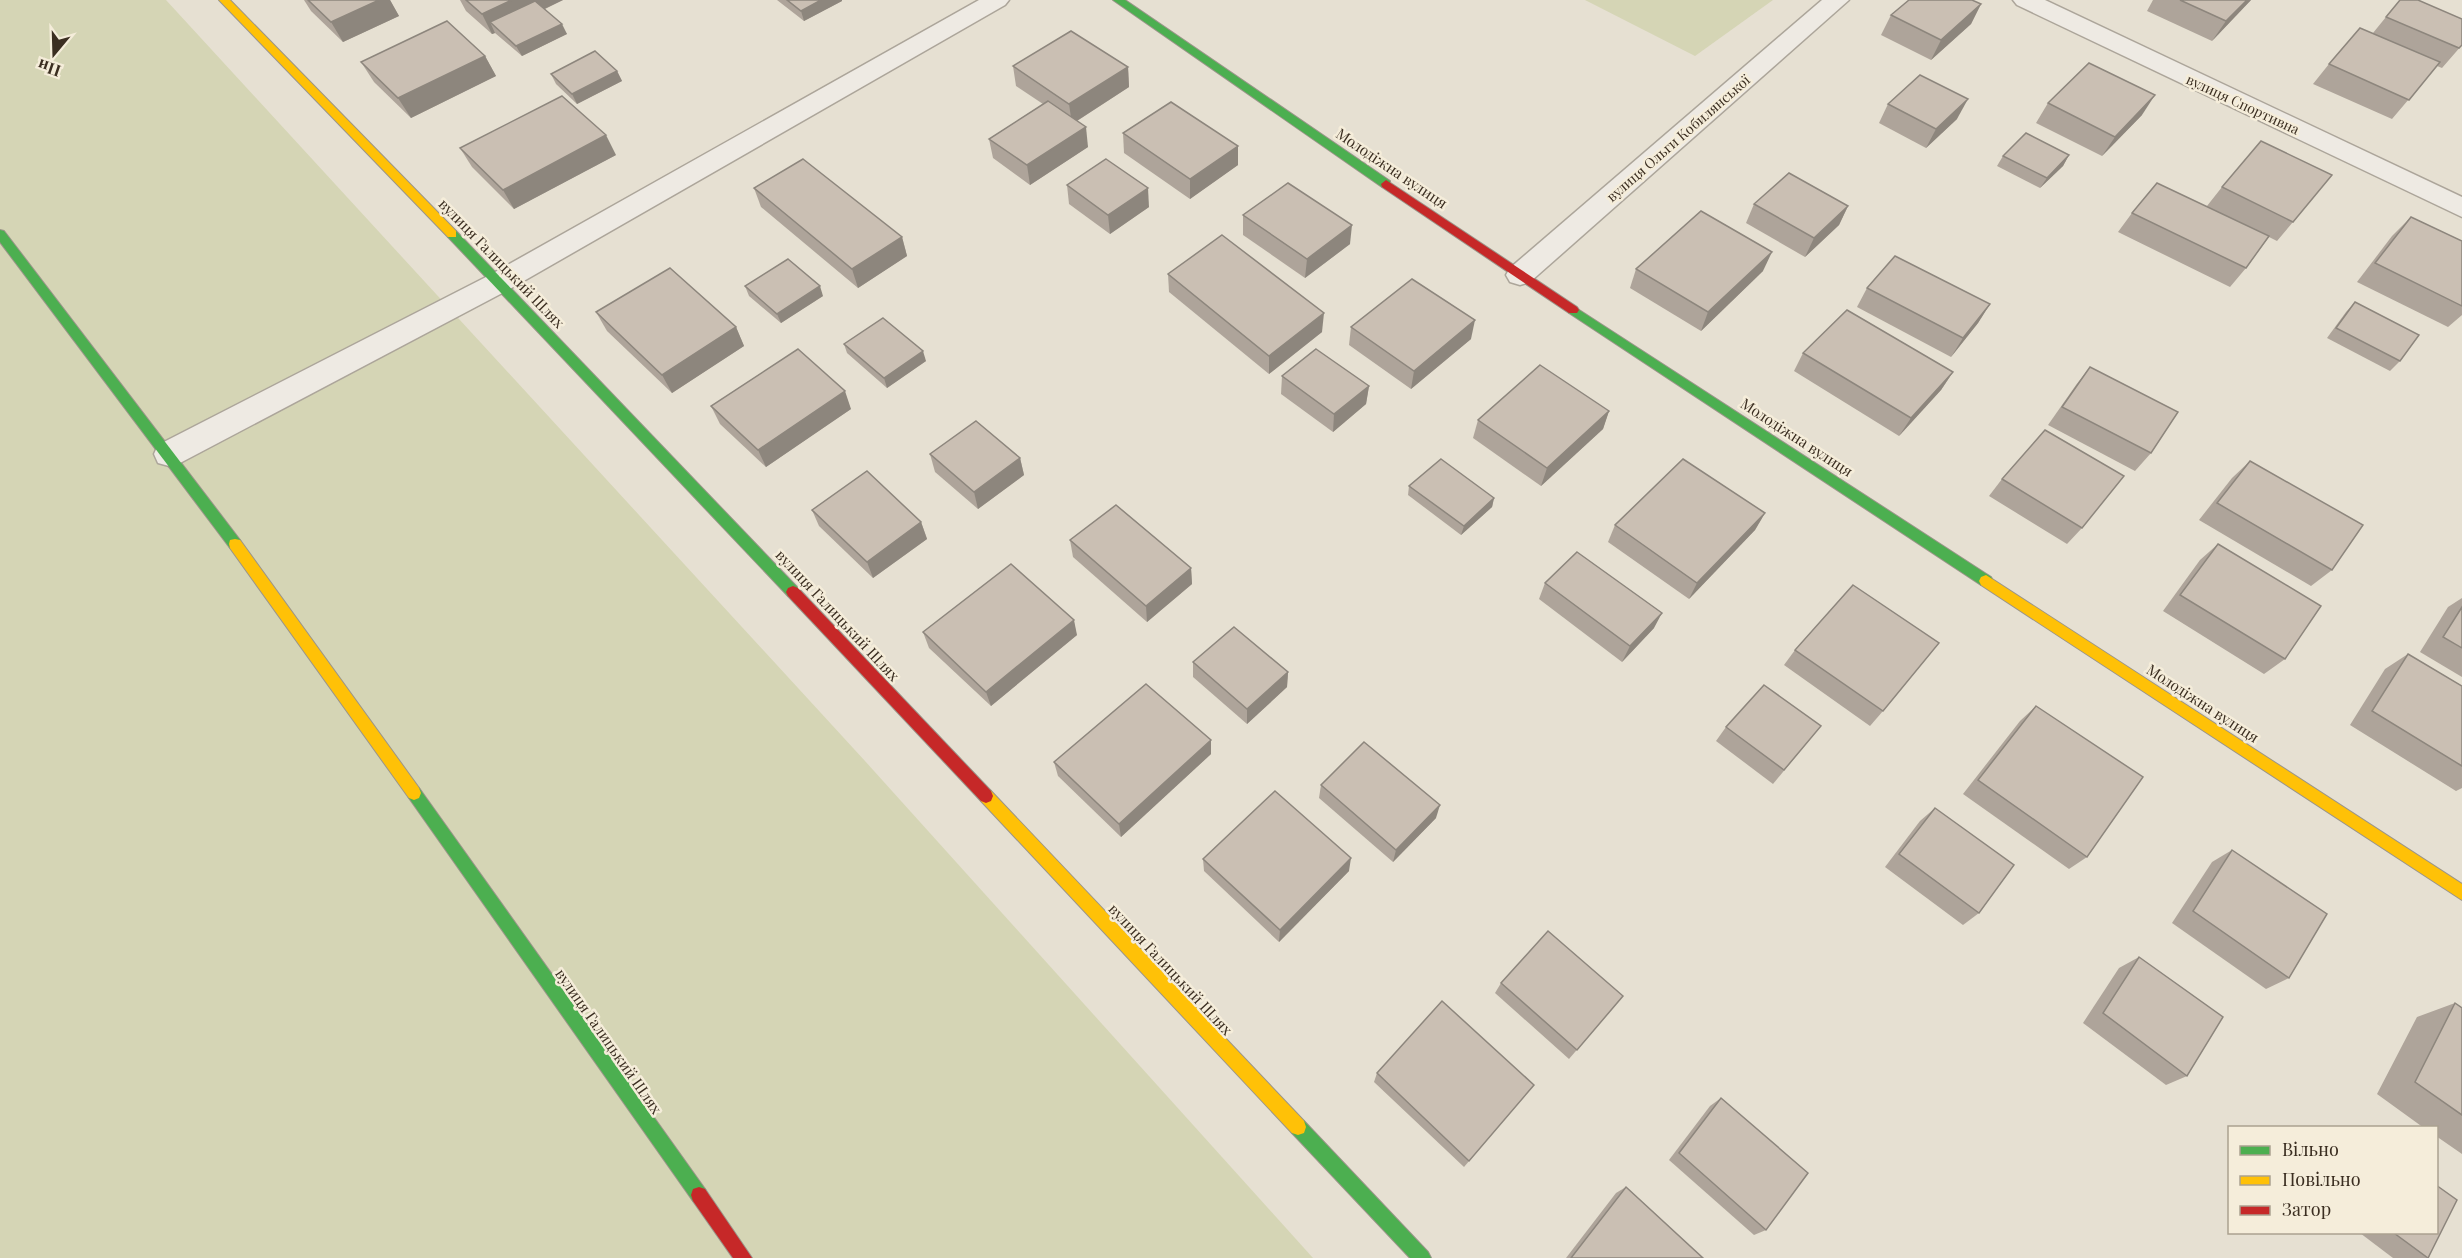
<svg xmlns="http://www.w3.org/2000/svg" width="2462" height="1258" font-family="'Playfair Display',serif">
<rect width="100%" height="100%" fill="#e6e0d2"/>
<!-- green -->
<g fill="#d5d5b5">
<polygon points="0,0 166,0 865,761 1313,1258 0,1258"/>
<polygon points="1585,0 1773,0 1695,56"/>
</g>
<g fill="none" stroke-linecap="round" stroke-linejoin="round">
<!-- street casing -->
<g stroke="#aca59a" stroke-width="3">
<g id="street">
<polygon points="979,0 1009,0 1005,5 508,290 180,463 169,466 158,463 154,454 158,445 488,276"/>
<polygon points="1822,0 1849,0 1530,282 1520,285 1510,282 1506,275 1510,268"/>
<polygon points="2013,0 2045,0 2462,197 2462,217 2017,5"/>
</g>
</g>
<!-- fast casing -->
<g stroke="#9b958a" stroke-width="2">
<g id="fast">
<polygon points="1113,0 1125,0 1390,181 1390,187 1382,187"/>
<polygon points="0,230 4,231 240,540 241,544 240,548 230,548 0,242"/>
<polygon points="452,230 456,231 798,588 800,592 798,596 788,596 448,237 448,231"/>
<polygon points="1573,306 1991,577 1993,581 1991,585 1981,585 1569,313 1567,310"/>
<polygon points="414,786 419,788 705,1189 707,1195 705,1201 699,1203 693,1201 409,798 407,793 409,788"/>
<polygon points="1298,1119 1304,1121 1428,1252 1431,1258 1410,1258 1292,1133 1290,1127 1292,1121"/>
</g>
</g>
<!-- slow casing -->
<g stroke="#9b958a" stroke-width="2">
<g id="slow">
<polygon points="219,0 230,0 456,231 456,237 448,237"/>
<polygon points="235,539 240,540 419,788 421,793 419,798 414,800 409,798 230,548 229,544 230,540"/>
<polygon points="1986,575 2462,884 2462,900 1981,585 1979,581 1981,577"/>
<polygon points="986,789 991,791 1304,1121 1306,1127 1304,1133 1298,1135 1292,1133 981,801 979,796 981,791"/>
</g>
</g>
<!-- jam casing -->
<g stroke="#9b958a" stroke-width="2">
<g id="jam">
<polygon points="1386,180 1577,307 1579,310 1577,313 1569,313 1382,187 1381,184"/>
<polygon points="793,586 798,588 991,791 993,796 991,801 986,803 981,801 788,596 786,592 788,588"/>
<polygon points="699,1187 705,1189 752,1258 733,1258 693,1201 691,1195 693,1189"/>
</g>
</g>
<!-- street -->
<use href="#street" fill="#eeeae3" fill-rule="evenodd"/>
<!-- fast -->
<use href="#fast" fill="#4caf50" fill-rule="evenodd"/>
<!-- slow -->
<use href="#slow" fill="#ffc107" fill-rule="evenodd"/>
<!-- jam -->
<use href="#jam" fill="#c62828" fill-rule="evenodd"/>
</g>
<!-- wall -->
<g fill="#aea49a">
<polygon points="304,0 390,0 399,16 343,42 311,11"/>
<polygon points="460,0 563,0 545,9 567,34 522,56 495,33 492,34 466,11"/>
<polygon points="777,0 842,0 842,1 804,21"/>
<polygon points="2153,0 2251,0 2212,41 2147,11"/>
<polygon points="1981,4 1971,24 1931,60 1881,35 1891,15"/>
<polygon points="2386,17 2462,45 2442,68 2437,66 2392,119 2313,84 2329,64 2373,33"/>
<polygon points="485,56 496,76 411,118 374,82 361,62"/>
<polygon points="1013,66 1128,67 1129,87 1077,121 1088,147 1030,185 993,158 989,139 1043,104 1016,86"/>
<polygon points="617,71 622,81 577,104 556,84 551,74"/>
<polygon points="2048,103 2142,115 2102,156 2036,123"/>
<polygon points="1888,104 1957,119 1926,148 1879,123"/>
<polygon points="1123,133 1238,165 1190,199 1124,153"/>
<polygon points="460,148 616,155 514,209 472,167"/>
<polygon points="2069,155 2063,166 2040,188 1997,166 2003,156"/>
<polygon points="1067,185 1149,207 1110,234 1069,204"/>
<polygon points="2222,187 2293,222 2277,241 2269,237 2246,268 2230,287 2118,232 2132,213 2207,206"/>
<polygon points="754,188 902,237 907,256 858,288 761,207"/>
<polygon points="1754,204 1848,206 1839,225 1805,257 1746,223"/>
<polygon points="1243,215 1350,244 1305,278 1243,235"/>
<polygon points="2411,217 2462,241 2462,315 2448,327 2357,282 2392,236"/>
<polygon points="1636,269 1763,271 1701,331 1630,288"/>
<polygon points="1168,274 1322,332 1269,374 1169,292"/>
<polygon points="745,286 823,296 781,323 749,296"/>
<polygon points="1867,288 1990,304 1978,323 1951,357 1857,307"/>
<polygon points="2355,302 2400,361 2390,371 2327,338 2346,312"/>
<polygon points="596,312 736,327 744,346 672,393 607,331"/>
<polygon points="1351,327 1471,339 1411,389 1349,345"/>
<polygon points="844,344 926,361 887,388 847,353"/>
<polygon points="1803,353 1953,372 1941,390 1899,436 1794,371"/>
<polygon points="2090,367 2151,453 2135,471 2048,425 2076,385"/>
<polygon points="1282,376 1369,386 1366,404 1333,432 1281,394"/>
<polygon points="711,406 851,409 766,467 720,424"/>
<polygon points="1609,411 1603,429 1541,486 1473,438 1478,420"/>
<polygon points="930,454 1020,458 1024,475 978,509 935,472"/>
<polygon points="2250,461 2332,570 2311,586 2199,520 2232,478"/>
<polygon points="2002,479 2082,528 2067,544 1989,496"/>
<polygon points="1409,486 1494,498 1492,507 1461,535 1408,495"/>
<polygon points="812,510 921,522 927,539 873,578 819,526"/>
<polygon points="1765,513 1755,530 1689,599 1608,542 1615,525"/>
<polygon points="1070,540 1191,568 1192,584 1147,622 1073,557"/>
<polygon points="2218,544 2285,659 2264,674 2163,611 2200,560"/>
<polygon points="1545,583 1654,628 1622,662 1539,599"/>
<polygon points="2462,598 2462,677 2420,652 2448,607"/>
<polygon points="923,632 1077,635 991,706 929,648"/>
<polygon points="1795,650 1883,711 1870,726 1784,665"/>
<polygon points="2408,654 2462,686 2462,788 2456,791 2350,725 2385,669"/>
<polygon points="1193,662 1288,672 1287,687 1247,724 1193,677"/>
<polygon points="2036,706 2087,857 2069,869 1963,794 2020,721"/>
<polygon points="1821,726 1773,784 1716,741 1726,727"/>
<polygon points="1211,754 1121,837 1058,776 1054,762"/>
<polygon points="1321,785 1436,818 1393,862 1319,798"/>
<polygon points="1935,808 1979,913 1963,925 1885,867 1920,821"/>
<polygon points="2232,850 2289,978 2266,989 2172,923 2212,862"/>
<polygon points="1203,859 1349,871 1279,942 1204,871"/>
<polygon points="2139,957 2187,1076 2166,1085 2083,1023 2119,968"/>
<polygon points="1501,983 1623,996 1569,1059 1495,993"/>
<polygon points="2455,1003 2462,1008 2462,1154 2436,1136 2436,1128 2424,1128 2377,1094 2417,1017"/>
<polygon points="1377,1073 1534,1085 1464,1167 1374,1082"/>
<polygon points="1721,1098 1766,1230 1754,1235 1669,1160 1710,1106"/>
<polygon points="1626,1187 1703,1258 1566,1258 1616,1193"/>
<polygon points="2360,1233 2436,1233 2429,1258 2393,1258"/>
</g>
<!-- shaded-wall -->
<g fill="#8d867d">
<polygon points="379,0 390,0 399,16 343,42 331,22"/>
<polygon points="512,0 563,0 540,11 490,22 495,33 492,34 482,14"/>
<polygon points="821,0 842,0 842,1 804,21 801,11"/>
<polygon points="2247,0 2251,0 2212,41 2226,21"/>
<polygon points="1981,4 1971,24 1931,60 1941,40"/>
<polygon points="562,24 567,34 522,56 516,46"/>
<polygon points="485,56 496,76 411,118 398,98"/>
<polygon points="1128,67 1129,87 1072,124 1069,104"/>
<polygon points="617,71 622,81 577,104 572,94"/>
<polygon points="2155,95 2142,115 2102,156 2115,137"/>
<polygon points="1968,99 1957,119 1926,148 1936,129"/>
<polygon points="1086,127 1088,147 1030,185 1027,165"/>
<polygon points="606,135 616,155 514,209 503,190"/>
<polygon points="1238,146 1238,165 1190,199 1190,179"/>
<polygon points="2069,155 2063,166 2040,188 2047,178"/>
<polygon points="1148,188 1149,207 1110,234 1108,215"/>
<polygon points="1848,206 1839,225 1805,257 1814,238"/>
<polygon points="1352,225 1350,244 1305,278 1307,259"/>
<polygon points="902,237 907,256 858,288 852,269"/>
<polygon points="1772,252 1763,271 1701,331 1708,312"/>
<polygon points="820,286 823,296 781,323 777,314"/>
<polygon points="1990,304 1978,323 1951,357 1963,338"/>
<polygon points="1324,313 1322,332 1269,374 1269,356"/>
<polygon points="1475,320 1471,339 1411,389 1414,371"/>
<polygon points="736,327 744,346 672,393 662,375"/>
<polygon points="923,351 926,361 887,388 884,378"/>
<polygon points="1953,372 1941,390 1899,436 1911,418"/>
<polygon points="1369,386 1366,404 1333,432 1334,414"/>
<polygon points="845,391 851,409 766,467 758,450"/>
<polygon points="1609,411 1603,429 1541,486 1547,468"/>
<polygon points="1020,458 1024,475 978,509 974,492"/>
<polygon points="1494,498 1492,507 1461,535 1464,526"/>
<polygon points="1765,513 1755,530 1689,599 1697,583"/>
<polygon points="921,522 927,539 873,578 867,562"/>
<polygon points="1191,568 1192,584 1147,622 1146,606"/>
<polygon points="1662,613 1654,628 1622,662 1630,646"/>
<polygon points="1074,620 1077,635 991,706 986,692"/>
<polygon points="1288,672 1287,687 1247,724 1247,709"/>
<polygon points="1211,740 1211,754 1121,837 1119,824"/>
<polygon points="1440,805 1436,818 1393,862 1396,850"/>
<polygon points="1351,858 1349,871 1279,942 1280,930"/>
</g>
<!-- building -->
<g fill="#cabfb3" stroke="#8d867d" stroke-width="1.5">
<polygon points="308,0 379,0 331,22"/>
<polygon points="466,0 512,0 482,14"/>
<polygon points="787,0 821,0 801,11"/>
<polygon points="1909,0 1972,0 1981,4 1941,40 1891,15"/>
<polygon points="2180,0 2247,0 2226,21"/>
<polygon points="2400,0 2418,0 2462,19 2462,45 2459,48 2386,17"/>
<polygon points="535,1 562,24 516,46 490,22"/>
<polygon points="447,21 485,56 398,98 361,62"/>
<polygon points="2360,28 2440,62 2409,100 2329,64"/>
<polygon points="1071,31 1128,67 1069,104 1013,66"/>
<polygon points="595,51 617,71 572,94 551,74"/>
<polygon points="2089,63 2155,95 2115,137 2048,103"/>
<polygon points="1920,75 1968,99 1936,129 1888,104"/>
<polygon points="562,96 606,135 503,190 460,148"/>
<polygon points="1048,101 1086,127 1027,165 989,139"/>
<polygon points="1171,102 1238,146 1190,179 1123,133"/>
<polygon points="2026,133 2069,155 2047,178 2003,156"/>
<polygon points="2261,141 2332,175 2293,222 2222,187"/>
<polygon points="803,159 902,237 852,269 754,188"/>
<polygon points="1106,159 1148,188 1108,215 1067,185"/>
<polygon points="1789,173 1848,206 1814,238 1754,204"/>
<polygon points="1288,183 1352,225 1307,259 1243,215"/>
<polygon points="2157,183 2269,236 2246,268 2132,213"/>
<polygon points="1701,211 1772,252 1708,312 1636,269"/>
<polygon points="2411,217 2462,241 2462,306 2375,263"/>
<polygon points="1222,235 1324,313 1269,356 1168,274"/>
<polygon points="1895,256 1990,304 1963,338 1867,288"/>
<polygon points="788,259 820,286 777,314 745,286"/>
<polygon points="670,268 736,327 662,375 596,312"/>
<polygon points="1412,279 1475,320 1414,371 1351,327"/>
<polygon points="2355,302 2419,335 2400,361 2336,328"/>
<polygon points="1847,310 1953,372 1911,418 1803,353"/>
<polygon points="883,318 923,351 884,378 844,344"/>
<polygon points="798,349 845,391 758,450 711,406"/>
<polygon points="1316,349 1369,386 1334,414 1282,376"/>
<polygon points="1540,365 1609,411 1547,468 1478,420"/>
<polygon points="2090,367 2178,412 2151,453 2062,407"/>
<polygon points="976,421 1020,458 974,492 930,454"/>
<polygon points="2045,430 2124,476 2082,528 2002,479"/>
<polygon points="1441,459 1494,498 1464,526 1409,486"/>
<polygon points="1683,459 1765,513 1697,583 1615,525"/>
<polygon points="2250,461 2363,525 2332,570 2217,503"/>
<polygon points="867,471 921,522 867,562 812,510"/>
<polygon points="1116,505 1191,568 1146,606 1070,540"/>
<polygon points="2218,544 2321,606 2285,659 2180,595"/>
<polygon points="1577,552 1662,613 1630,646 1545,583"/>
<polygon points="1011,564 1074,620 986,692 923,632"/>
<polygon points="1853,585 1939,643 1883,711 1795,650"/>
<polygon points="2462,607 2462,648 2443,637"/>
<polygon points="1234,627 1288,672 1247,709 1193,662"/>
<polygon points="2408,654 2462,686 2462,766 2372,711"/>
<polygon points="1146,684 1211,740 1119,824 1054,762"/>
<polygon points="1764,685 1821,726 1784,770 1726,727"/>
<polygon points="2036,706 2143,777 2087,857 1978,780"/>
<polygon points="1364,742 1440,805 1396,850 1321,785"/>
<polygon points="1275,791 1351,858 1280,930 1203,859"/>
<polygon points="1935,808 2014,865 1979,913 1899,854"/>
<polygon points="2232,850 2327,914 2289,978 2193,911"/>
<polygon points="1548,931 1623,996 1577,1050 1501,983"/>
<polygon points="2139,957 2223,1017 2187,1076 2103,1013"/>
<polygon points="1442,1001 1534,1085 1469,1161 1377,1073"/>
<polygon points="2455,1003 2462,1008 2462,1115 2415,1082"/>
<polygon points="1721,1098 1808,1173 1766,1230 1679,1153"/>
<polygon points="2436,1185 2457,1200 2428,1258 2394,1233 2436,1233"/>
<polygon points="1626,1187 1703,1258 1571,1258"/>
</g>
<g text-anchor="middle" dominant-baseline="central" stroke-width="5" stroke-linejoin="round" paint-order="stroke">
<!-- far-street labels -->
<g font-size="14" fill="#3b2e21" stroke="#f5edda">
<text transform="translate(2243 104) rotate(25)">вулиця Спортивна</text>
<text transform="translate(1678 138) rotate(-41)">вулиця Ольги Кобилянської</text>
</g>
<!-- street labels -->
<g font-size="15" fill="#3b2e21" stroke="#f5edda">
<text transform="translate(1392 168) rotate(34)">Молодіжна вулиця</text>
<text transform="translate(502 263) rotate(46)">вулиця Галицький Шлях</text>
<text transform="translate(1797 437) rotate(33)">Молодіжна вулиця</text>
<text transform="translate(838 615) rotate(47)">вулиця Галицький Шлях</text>
<text transform="translate(2203 703) rotate(33)">Молодіжна вулиця</text>
<text transform="translate(1171 969) rotate(47)">вулиця Галицький Шлях</text>
<text transform="translate(609 1041) rotate(55)">вулиця Галицький Шлях</text>
</g>
</g>
<!-- legend -->
<rect x="2228" y="1126" width="210" height="108" fill="#f5edda" stroke="#aba190" stroke-width="1.5"/>
<rect x="2240" y="1146" width="30" height="9" fill="#4caf50" stroke="#aba190" stroke-width="1.5"/>
<text x="2282" y="1156" font-size="18" fill="#3b2e21">Вільно</text>
<rect x="2240" y="1176" width="30" height="9" fill="#ffc107" stroke="#aba190" stroke-width="1.5"/>
<text x="2282" y="1186" font-size="18" fill="#3b2e21">Повільно</text>
<rect x="2240" y="1206" width="30" height="9" fill="#c62828" stroke="#aba190" stroke-width="1.5"/>
<text x="2282" y="1216" font-size="18" fill="#3b2e21">Затор</text>
<!-- north arrow -->
<g transform="translate(54 54) rotate(199)" stroke="#f5edda" stroke-width="4.5" paint-order="stroke">
<path d="M0-4.5L10 22L0 15L-10 22Z" fill="#3b2e21"/>
<text y="-9" font-size="16" font-weight="bold" text-anchor="middle" fill="#3b2e21">Пн</text>
</g>
</svg>
